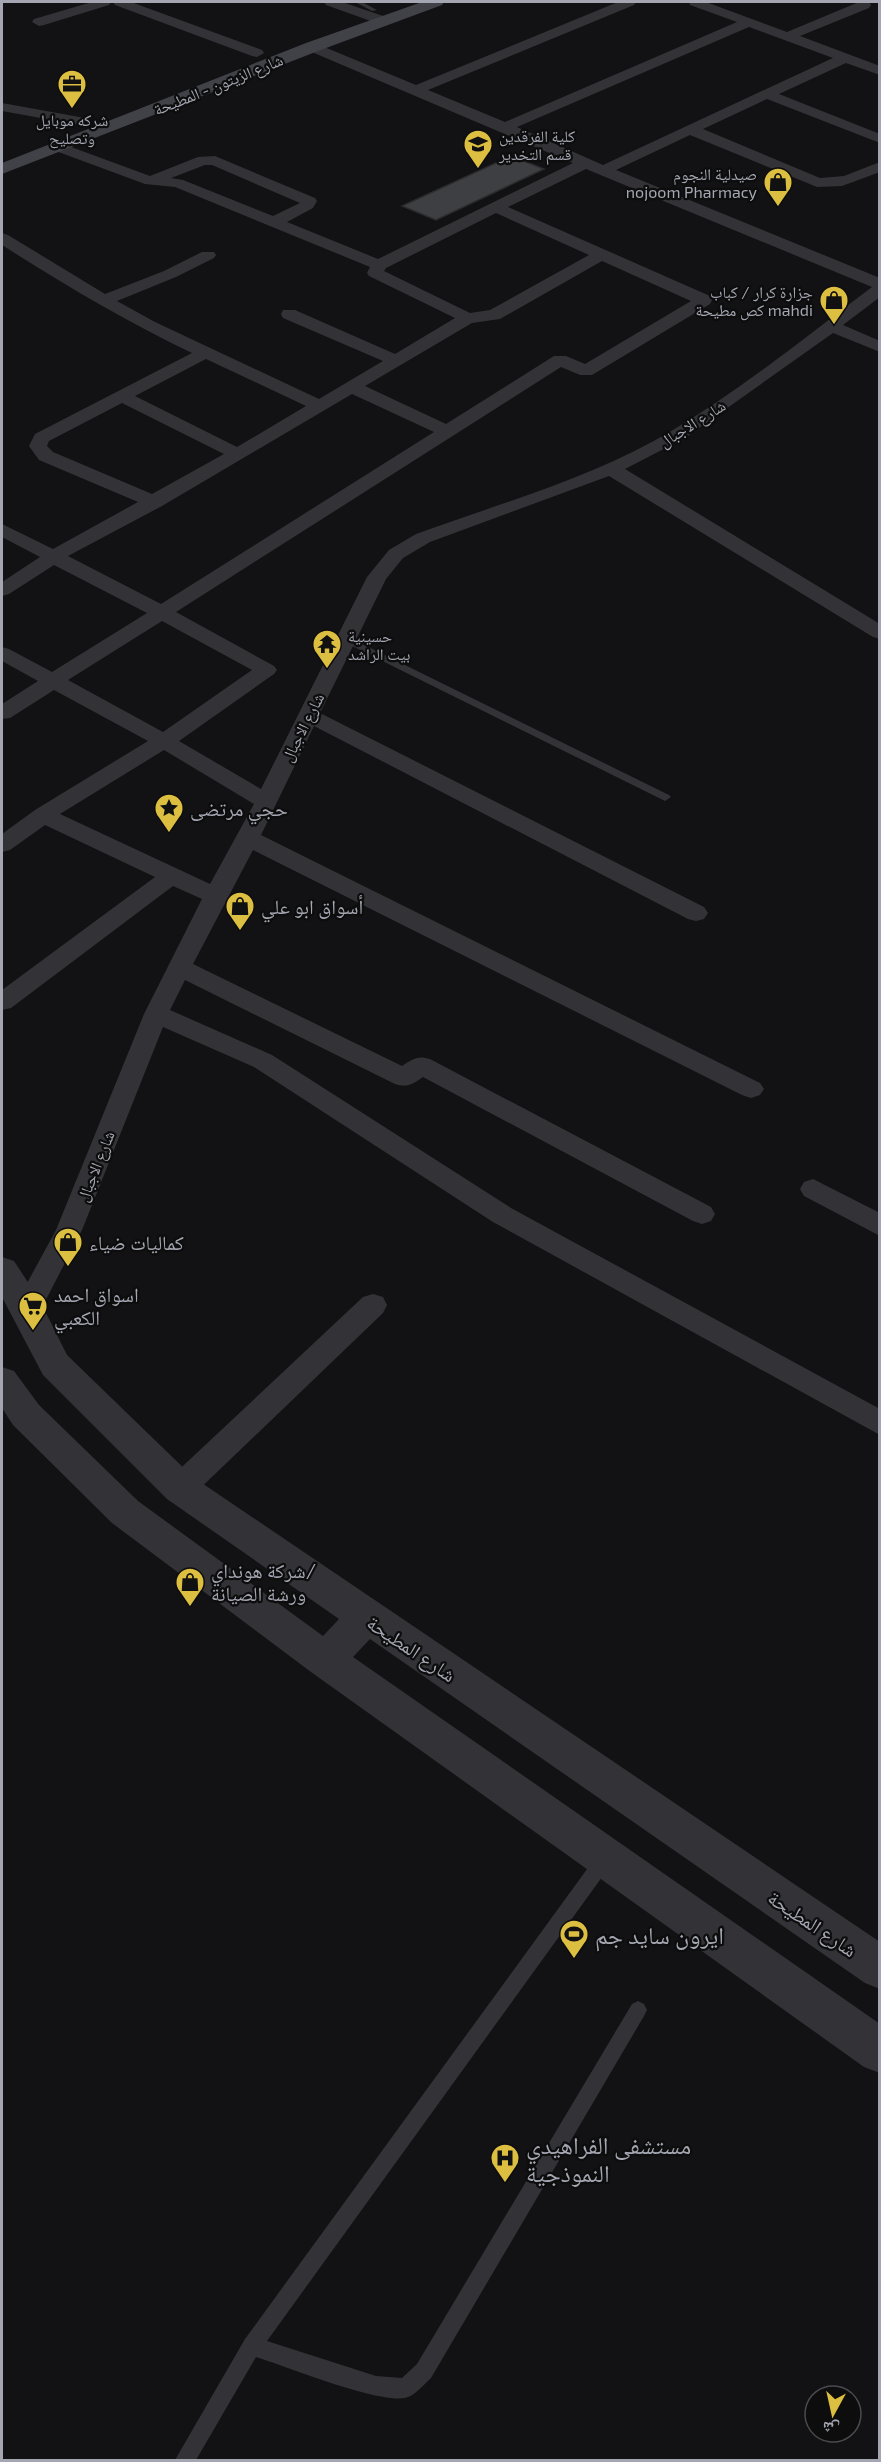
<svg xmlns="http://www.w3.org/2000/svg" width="881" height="2462" font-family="'Exo 2','Noto Naskh Arabic',sans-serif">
<rect width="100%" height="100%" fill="#121113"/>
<!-- building -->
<polygon fill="#3e3f43" stroke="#2c2c2f" stroke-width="1.5" points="511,156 544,169 436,220 402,206"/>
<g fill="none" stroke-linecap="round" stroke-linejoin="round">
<!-- service -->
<g fill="#333337" fill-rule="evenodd">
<polygon points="355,2 362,2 377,10 372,11"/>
<polygon points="346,636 669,795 671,797 665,801 661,799 342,641 342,637"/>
<path d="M604,1852L610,1854L612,1860L610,1866L267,2341L376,2376L402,2378L417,2364L632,2004L638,2001L644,2004L647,2010L644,2016L431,2378C424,2384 415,2396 405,2398C376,2403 288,2367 256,2357L196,2460H175L245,2339L598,1854Z"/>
</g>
<!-- minor -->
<g fill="#333337" fill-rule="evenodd">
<polygon points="92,2 111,2 109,5 44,25 39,26 32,22 34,19"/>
<polygon points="113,2 131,2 262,50 264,53 257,57 252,56 115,5"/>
<polygon points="324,2 342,2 389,18 391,21 384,25 379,24 326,5"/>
<path d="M618,2H636L634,5L428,90L505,122L737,22L690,5L689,2H706L787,32L859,2H869L871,5L869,8L800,36L880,66V75L846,63L779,94L880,134V143L767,99L703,129L820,178L844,176L880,162V172L842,186L817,187L690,135L616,170L880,278V297L843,325L880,341V352L833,333L685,438L625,469L880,624V639L873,637L609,476L430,542L403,558L386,579L320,713L704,907L708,913L704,919L696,921L688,919L314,726L261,835L760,1083L764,1089L760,1095L751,1098L742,1095L253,850L193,964L402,1066C412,1059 418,1055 430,1059L711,1207L715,1214L711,1221L702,1224L693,1221L423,1077C413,1084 407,1088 395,1084L185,980L170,1010L272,1055L511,1208L880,1409V1435L493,1222L254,1067L163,1027L82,1230L37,1317L27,1320L17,1317L13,1309L56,1230L144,1014L202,899L173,886L11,1008L2,1010V990L155,877L45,825L10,850L2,852V834L35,810L148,741L54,690L10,718L2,719V704L38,681L2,661V647L9,649L52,672L147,613L54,565L9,594L2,596V582L40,557L2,537V524L53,549L138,502L39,460L29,446L35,434L192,353C125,321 63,284 2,245V233L8,235L105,294L164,271L202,252H214L216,255L214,258L176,277L117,301L155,322L319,399L383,361L283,318L281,314L283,310H295L395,354L455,318L369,276L367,273L370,267L175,187L145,184L53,150L50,147L53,144H63L150,176L198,157L215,156L315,198L317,201L313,208L287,222L378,259L573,163L307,50L305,47L307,44H317L416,85ZM749,27L833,58L603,165L517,127ZM205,165H212L300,203L273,216L183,180L171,178ZM586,169L872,287C807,336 743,388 673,430C595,477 501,503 416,534L389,550L367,577L261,789L179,741L274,674L277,670L274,666L176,612L561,367L580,375H592L710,304L712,300L710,296L508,207ZM496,213L589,255L490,310L470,313L384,271L386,268ZM602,261L691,301L585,364L566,356H554L446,424L365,386L472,323L500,319ZM206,359L306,406L237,447L135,396ZM352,394L434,432L161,604L68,556L162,506ZM122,403L224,454L152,494L53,452L47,446L49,441ZM162,621L252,670L163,732L68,680ZM164,750L254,804L210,884L60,814Z"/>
<polygon points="2,103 85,118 92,122 85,126 2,111"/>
<polygon points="813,1179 880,1213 880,1236 804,1196 800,1189 804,1182"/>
<polygon points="373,1294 383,1297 387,1305 383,1313 191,1497 180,1501 169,1497 165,1488 169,1479 363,1297"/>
</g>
<!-- tertiary -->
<polygon fill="#333337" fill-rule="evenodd" points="2,1257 14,1261 39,1299 67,1355 193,1477 880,1942 880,1989 865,1983 370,1639 353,1657 880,2024 880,2073 864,2067 311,1672 112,1523 13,1425 2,1408 2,1367 14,1371 39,1405 138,1501 323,1636 339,1619 167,1499 43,1375 2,1297"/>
<!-- secondary -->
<polygon fill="#414247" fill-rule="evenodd" points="422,2 444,2 442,5 318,51 2,174 2,163 306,43"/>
</g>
<!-- icons -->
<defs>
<g id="office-pin" transform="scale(1.5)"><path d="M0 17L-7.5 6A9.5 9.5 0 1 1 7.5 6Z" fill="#dcbe40" stroke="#0d0d0e"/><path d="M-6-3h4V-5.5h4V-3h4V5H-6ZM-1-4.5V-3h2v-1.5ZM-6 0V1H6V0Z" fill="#111"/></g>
<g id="university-pin" transform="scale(1.5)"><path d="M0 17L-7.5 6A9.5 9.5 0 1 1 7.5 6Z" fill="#dcbe40" stroke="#0d0d0e"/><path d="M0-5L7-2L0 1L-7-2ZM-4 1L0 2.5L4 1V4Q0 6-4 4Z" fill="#111"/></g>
<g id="shop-pin" transform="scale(1.5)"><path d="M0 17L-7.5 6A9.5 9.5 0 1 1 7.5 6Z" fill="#dcbe40" stroke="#0d0d0e"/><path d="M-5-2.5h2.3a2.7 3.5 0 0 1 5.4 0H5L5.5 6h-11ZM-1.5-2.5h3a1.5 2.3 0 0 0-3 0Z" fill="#111"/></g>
<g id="temple-pin" transform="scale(1.5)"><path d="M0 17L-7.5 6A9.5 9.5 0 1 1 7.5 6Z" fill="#dcbe40" stroke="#0d0d0e"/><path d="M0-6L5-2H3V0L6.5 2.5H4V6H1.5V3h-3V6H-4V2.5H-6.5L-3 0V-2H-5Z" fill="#111"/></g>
<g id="sight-pin" transform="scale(1.5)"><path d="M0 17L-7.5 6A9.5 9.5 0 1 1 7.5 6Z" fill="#dcbe40" stroke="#0d0d0e"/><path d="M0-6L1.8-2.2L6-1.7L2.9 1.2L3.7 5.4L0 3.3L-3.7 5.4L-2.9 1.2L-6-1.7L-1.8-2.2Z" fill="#111"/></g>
<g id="supermarket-pin" transform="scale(1.5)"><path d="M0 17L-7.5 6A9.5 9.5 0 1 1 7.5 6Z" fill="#dcbe40" stroke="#0d0d0e"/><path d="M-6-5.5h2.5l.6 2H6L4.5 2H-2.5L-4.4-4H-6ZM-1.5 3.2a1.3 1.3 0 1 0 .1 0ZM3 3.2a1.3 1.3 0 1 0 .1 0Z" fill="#111"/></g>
<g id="stadium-pin" transform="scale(1.5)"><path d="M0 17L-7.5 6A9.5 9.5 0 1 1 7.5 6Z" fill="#dcbe40" stroke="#0d0d0e"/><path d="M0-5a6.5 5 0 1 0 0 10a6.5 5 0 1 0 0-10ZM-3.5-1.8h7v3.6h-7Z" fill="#111"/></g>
<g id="hospital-pin" transform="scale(1.5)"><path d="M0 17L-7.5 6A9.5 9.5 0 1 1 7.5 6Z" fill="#dcbe40" stroke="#0d0d0e"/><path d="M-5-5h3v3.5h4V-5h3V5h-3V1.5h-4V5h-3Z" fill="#111"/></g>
</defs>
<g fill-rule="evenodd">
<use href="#office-pin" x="72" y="84"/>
<use href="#university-pin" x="478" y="144"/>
<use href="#shop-pin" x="778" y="182"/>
<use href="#shop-pin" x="834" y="300"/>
<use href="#temple-pin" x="327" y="644"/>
<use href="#sight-pin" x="169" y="808"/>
<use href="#shop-pin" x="240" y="906"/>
<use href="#shop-pin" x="68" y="1242"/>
<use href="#supermarket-pin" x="33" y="1306"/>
<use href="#shop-pin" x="190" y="1582"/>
<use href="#stadium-pin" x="574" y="1934"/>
<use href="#hospital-pin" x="505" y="2158"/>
</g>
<g text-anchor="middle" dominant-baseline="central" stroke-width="4.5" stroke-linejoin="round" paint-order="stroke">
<!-- far-street labels -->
<g font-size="16" fill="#a4a7b2" stroke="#0d0d0e">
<text transform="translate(218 84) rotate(-22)">شارع الزيتون - المطيحة</text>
<text transform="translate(692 423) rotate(-32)">شارع الاجبال</text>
<text transform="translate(302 727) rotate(-63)">شارع الاجبال</text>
<text transform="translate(95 1166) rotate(-68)">شارع الاجبال</text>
</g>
<!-- far-poi labels -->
<g font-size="16" fill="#a4a7b2" stroke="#0d0d0e" text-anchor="start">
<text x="72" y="119" text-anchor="middle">شركه موبايل<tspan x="72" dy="18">وتصليح</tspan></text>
<text x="499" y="135">كلية الفرقدين<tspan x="499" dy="18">قسم التخدير</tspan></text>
<text x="757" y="173" text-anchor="end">صيدلية النجوم<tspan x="757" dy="18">nojoom Pharmacy</tspan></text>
<text x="813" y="291" text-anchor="end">جزارة كرار / كباب<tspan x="813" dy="18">كص مطيحة mahdi</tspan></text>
<text x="348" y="635">حسينية<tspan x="348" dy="18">بيت الراشد</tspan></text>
</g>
<!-- poi labels -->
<g font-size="20" fill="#a4a7b2" stroke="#0d0d0e" text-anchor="start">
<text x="190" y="808">حجي مرتضى</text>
<text x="261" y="906">أسواق ابو علي</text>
<text x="89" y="1242">كماليات ضياء</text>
<text x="54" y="1294">اسواق احمد<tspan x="54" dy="23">الكعبي</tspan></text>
<text x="211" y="1570">شركة هونداي/<tspan x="211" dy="23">ورشة الصيانة</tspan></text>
</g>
<!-- street labels -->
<g font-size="20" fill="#a4a7b2" stroke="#0d0d0e">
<text transform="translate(412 1648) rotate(34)">شارع المطيحة</text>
<text transform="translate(813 1923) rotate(34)">شارع المطيحة</text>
</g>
<!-- near-poi labels -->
<g font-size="24" fill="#a4a7b2" stroke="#0d0d0e" text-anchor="start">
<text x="595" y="1934">ايرون سايد جم</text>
<text x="526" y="2144">مستشفى الفراهيدي<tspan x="526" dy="28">النموذجية</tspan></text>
</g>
</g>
<!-- border -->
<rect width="881" height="2462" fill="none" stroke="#a4a7b2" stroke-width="6"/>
<!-- north arrow -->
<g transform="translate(833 2414) rotate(188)"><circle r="28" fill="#0d0d0e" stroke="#494b50" stroke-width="1.5"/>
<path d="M0-4.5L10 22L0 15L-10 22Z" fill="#dcbe40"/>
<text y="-9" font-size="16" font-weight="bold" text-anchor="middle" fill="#a4a7b2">ش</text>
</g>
</svg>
